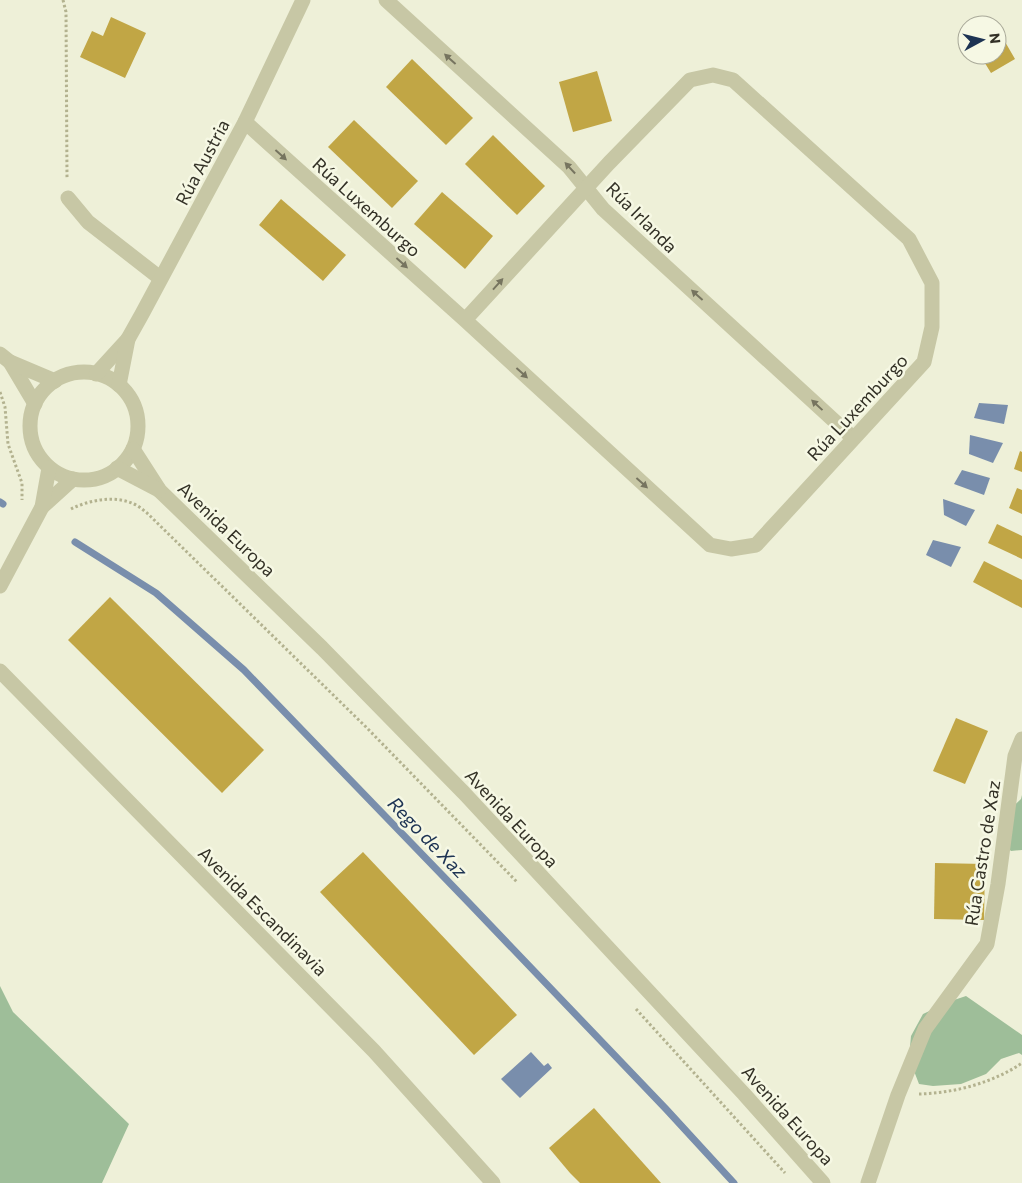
<svg xmlns="http://www.w3.org/2000/svg" width="1022" height="1183" font-family="Commissioner,sans-serif">
<rect width="100%" height="100%" fill="#eef0d8"/>
<!-- green -->
<g fill="#9ebe99">
<polygon points="1022,795 1022,850 1011,851 998,838 1000,819 1021,799"/>
<polygon points="0,986 13,1012 129,1124 102,1183 0,1183"/>
<polygon points="966,996 1022,1035 1022,1055 1019,1053 1001,1059 986,1074 961,1084 933,1086 919,1084 909,1058 911,1036 923,1014 951,1001"/>
</g>
<!-- water -->
<g fill="#798eac">
<polygon points="979,403 1008,405 1004,424 974,418"/>
<polygon points="970,435 1003,443 993,463 969,454"/>
<polygon points="962,470 990,478 984,495 954,484"/>
<polygon points="943,499 975,510 966,526 944,515"/>
<polygon points="933,540 961,547 951,567 926,555"/>
<polygon points="531,1052 544,1066 548,1063 552,1068 520,1098 501,1079"/>
</g>
<g fill="none" stroke-linecap="round" stroke-linejoin="round">
<!-- stream -->
<g stroke="#798eac" stroke-width="7">
<polyline points="0,502 3,504"/>
<polyline points="75,542 156,593 244,670 470,904 666,1109 734,1183"/>
</g>
</g>
<!-- building -->
<g fill="#c1a645">
<polygon points="111,17 146,33 125,78 80,57 92,31 103,36"/>
<polygon points="997,28 1015,59 991,73 980,55 997,55"/>
<polygon points="412,59 473,118 446,145 386,87"/>
<polygon points="597,71 612,121 573,132 559,82"/>
<polygon points="354,120 418,181 392,208 328,147"/>
<polygon points="493,135 545,186 517,215 465,164"/>
<polygon points="442,192 493,236 465,269 414,224"/>
<polygon points="281,199 346,255 323,281 259,225"/>
<polygon points="1020,451 1022,452 1022,472 1014,469"/>
<polygon points="1017,488 1022,490 1022,514 1009,508"/>
<polygon points="997,524 1022,536 1022,559 988,543"/>
<polygon points="984,561 1022,580 1022,608 973,582"/>
<polygon points="110,597 264,750 222,793 68,640"/>
<polygon points="956,718 988,731 965,784 933,771"/>
<polygon points="363,852 517,1015 474,1055 320,892"/>
<polygon points="935,863 985,864 984,920 934,919"/>
<polygon points="594,1108 661,1183 580,1183 570,1173 549,1148"/>
</g>
<g fill="none" stroke-linecap="round" stroke-linejoin="round">
<!-- path -->
<g stroke="#b3b28f" stroke-width="3" stroke-dasharray="2.5 2.5" stroke-linecap="butt">
<polyline points="63,0 66,12 67,179"/>
<polyline points="0,392 5,407 8,444 22,483 22,500"/>
<path d="M71,509C89,500 115,495 134,504C139,506 143,510 147,513L366,727L517,882"/>
<polyline points="636,1009 785,1173"/>
<path d="M919,1094C954,1093 993,1083 1022,1063"/>
</g>
<!-- minor -->
<g stroke="#c7c7a5" stroke-width="15">
<polyline points="386,0 569,167 603,209 853,438"/>
<polyline points="245,122 465,320 710,545 731,549 756,545 924,362 932,327 932,283 909,239 733,80 713,75 690,80 609,163 465,320"/>
<polyline points="68,198 88,222 160,278"/>
<polyline points="0,354 10,362 35,404"/>
<polyline points="10,362 55,381"/>
<circle cx="84" cy="426" r="54"/>
<polyline points="96,374 128,339 142,314 245,122 303,0"/>
<polyline points="119,385 128,339"/>
<polyline points="133,449 160,491 322,648 464,793 744,1094 823,1183"/>
<polyline points="117,468 159,490"/>
<polyline points="42,507 73,479"/>
<polyline points="0,586 42,507 49,468"/>
<polyline points="0,671 374,1051 493,1183"/>
<polyline points="868,1183 898,1095 925,1029 987,944 998,884 1015,756 1022,739"/>
</g>
</g>
<!-- one-way arrows -->
<defs><path id="oneway-solid" d="M-6-.8H1V-3.2L6.5 0L1 3.2V.8H-6Z" transform="scale(1.25)"/></defs>
<g fill="#76745f">
<use href="#oneway-solid" transform="translate(450 59) rotate(-138)"/>
<use href="#oneway-solid" transform="translate(281 155) rotate(42)"/>
<use href="#oneway-solid" transform="translate(570 168) rotate(-133)"/>
<use href="#oneway-solid" transform="translate(402 263) rotate(42)"/>
<use href="#oneway-solid" transform="translate(498 284) rotate(-48)"/>
<use href="#oneway-solid" transform="translate(697 295) rotate(-138)"/>
<use href="#oneway-solid" transform="translate(522 373) rotate(42)"/>
<use href="#oneway-solid" transform="translate(817 405) rotate(-137)"/>
<use href="#oneway-solid" transform="translate(642 483) rotate(42)"/>
</g>
<g text-anchor="middle" dominant-baseline="central" stroke-width="5" stroke-linejoin="round" paint-order="stroke">
<!-- street labels -->
<g font-size="18" fill="#333126" stroke="#f6f8e4">
<text transform="translate(202 162) rotate(-62)">Rúa Austria</text>
<text transform="translate(367 207) rotate(42)">Rúa Luxemburgo</text>
<text transform="translate(642 217) rotate(45)">Rúa Irlanda</text>
<text transform="translate(857 407) rotate(-47)">Rúa Luxemburgo</text>
<text transform="translate(227 529) rotate(44)">Avenida Europa</text>
<text transform="translate(512 818) rotate(47)">Avenida Europa</text>
<text transform="translate(982 853) rotate(-81)">Rúa Castro de Xaz</text>
<text transform="translate(263 911) rotate(45)">Avenida Escandinavia</text>
<text transform="translate(788 1115) rotate(48)">Avenida Europa</text>
</g>
<!-- water labels -->
<g font-size="19" font-style="italic" fill="#1d3353" stroke="#f6f8e4">
<text transform="translate(428 837) rotate(46)">Rego de Xaz</text>
</g>
</g>
<!-- north arrow -->
<g transform="translate(982 40) rotate(83)"><circle r="24" fill="#f6f8e4" stroke="#a8a898"/>
<path d="M0-4L9 19L0 12L-9 19Z" fill="#1d3353"/>
<text y="-8" font-size="14" font-weight="bold" text-anchor="middle" fill="#333126">N</text>
</g>
</svg>
